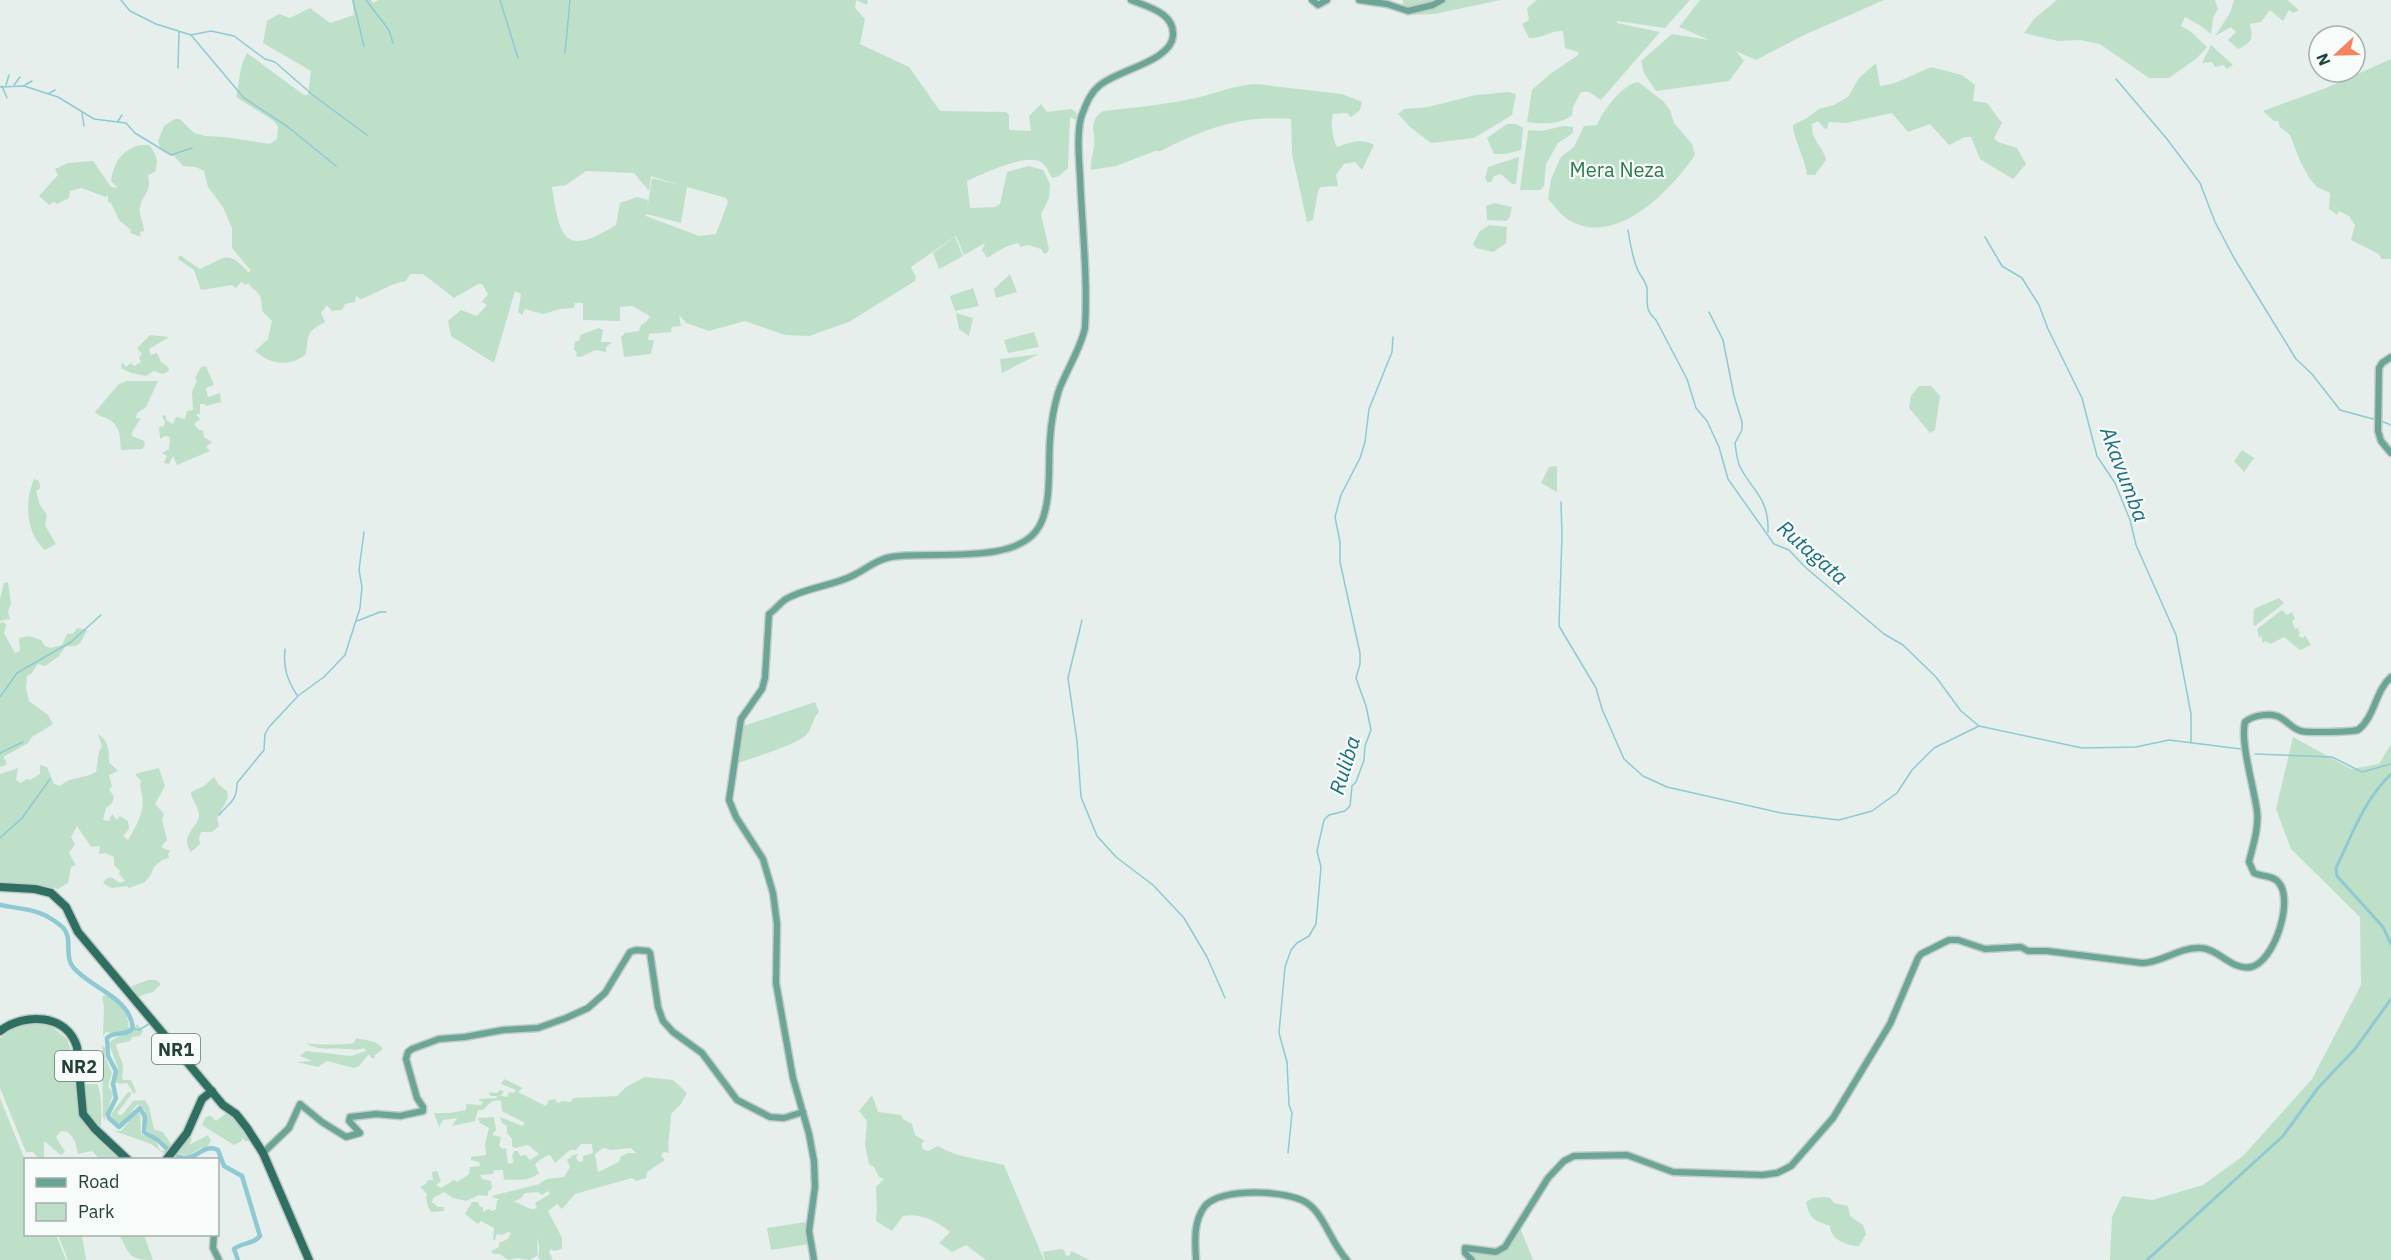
<svg xmlns="http://www.w3.org/2000/svg" width="2391" height="1260" font-family="'IBM Plex Sans',sans-serif">
<rect width="100%" height="100%" fill="#e6efeb"/>
<!-- green -->
<g fill="#bfe0c8" fill-rule="evenodd">
<path d="M352,0H371L373,3L379,0H868L867,5L856,0L855,8L865,19L860,44L909,67L940,111L1006,112L1009,115V130L1031,131L1029,116L1041,104L1047,112L1071,109L1076,112L1077,120L1070,117L1068,168L1059,176L1052,178C1048,172 1048,167 1041,162C1026,153 982,174 967,181L970,208L995,207L1000,204L1007,172L1029,166L1043,170L1050,184L1049,198L1041,214L1049,249L1047,253L1044,254L1041,249L1028,245L1020,247L1019,243C1006,245 998,251 987,258L982,250L985,243L964,255L956,236L911,267L916,277L915,281L849,322L809,336L785,335L745,321L709,331L686,323L679,315L681,326L672,327L671,332L649,334L648,340H654L651,354L624,357L621,337L625,333L639,331L641,325L646,322L650,316L632,306L620,307V321L583,320V303H575L574,308L560,309L543,314L525,309L522,315L518,312L521,294L515,291L494,363L451,336L448,321L461,310L477,316L487,305L482,302L488,294L482,284H478L454,298L423,274H410L406,281C390,283 376,294 361,299L356,296L355,302L345,304L342,310L332,311L327,305L321,313L325,322C305,333 309,334 306,354C289,368 270,364 255,351L268,339L272,321L262,311C262,290 257,295 248,283L246,285L241,282L236,288L232,285L201,290L194,270L178,259L179,256H181L200,269C224,259 227,248 248,272L251,271L232,248V228L223,207L208,187L204,171L196,167L183,166L174,156L164,152L160,148L158,141L164,126L175,119H180L194,133L205,136L224,137L270,144L277,139L278,127L274,121L236,97C240,81 239,67 247,53L304,95H308L311,71L263,43L267,21L279,14L290,18L310,8L330,23L354,15ZM586,171L634,173L649,191L651,176L679,185L652,178L647,210L648,200L637,197L620,203L616,225C563,258 560,237 552,187L566,185ZM687,187L726,198L728,202L716,234L699,236L646,216V214L681,223Z"/>
<polygon points="1403,0 1501,0 1434,14 1411,15 1403,5"/>
<path d="M1537,0H1690L1665,28L1617,21V23L1660,32L1601,100L1589,92H1581L1573,107L1572,115C1560,125 1542,124 1527,122L1532,90L1549,75L1578,55V52L1565,48L1563,31C1552,30 1541,39 1529,38L1522,24L1529,20L1527,8Z"/>
<polygon points="1700,0 1884,0 1802,36 1756,60 1736,51 1744,61 1729,81 1656,91 1644,73 1641,61 1672,34 1709,40 1679,27"/>
<polygon points="2057,0 2215,0 2218,9 2213,18 2211,34 2201,26 2185,17 2181,26 2190,31 2207,47 2197,58 2169,78 2149,78 2100,44 2080,40 2058,41 2024,33 2035,18"/>
<path d="M2234,0H2287L2299,10L2293,13L2289,10L2283,21L2270,10L2261,22L2250,24C2253,40 2253,41 2238,49L2228,40L2236,32L2231,27L2215,36L2230,13Z"/>
<polygon points="2211,45 2233,65 2227,69 2223,65 2215,67 2212,62 2202,63"/>
<polygon points="2391,59 2391,259 2381,259 2379,254 2351,240 2355,225 2349,216 2339,211 2337,215 2329,209 2330,193 2317,187 2310,179 2300,161 2290,135 2280,127 2278,121 2274,121 2263,111 2326,88"/>
<path d="M1876,63L1880,86L1895,83L1931,67L1962,75L1975,85L1973,101L1987,103L2002,123L1994,138L1998,142L2017,148L2026,164L2013,179L1980,159L1971,137H1965L1949,145L1930,124L1908,132L1892,113L1846,123L1829,122L1827,128L1825,129L1818,121L1812,124C1811,142 1823,145 1826,160L1815,175H1807C1806,161 1792,134 1793,125L1807,118L1819,109L1834,105L1848,97L1859,78Z"/>
<path d="M1638,82L1663,101L1670,110L1674,123L1692,144L1695,155C1671,190 1615,250 1567,219C1560,214 1554,205 1548,199L1551,179L1561,157L1574,147L1584,126L1597,125C1603,110 1622,85 1638,82Z"/>
<path d="M1256,84L1342,94L1362,102L1360,110L1351,117L1347,113L1333,114C1330,124 1333,139 1337,147C1351,142 1361,138 1374,145L1362,170L1355,162L1344,164L1336,175L1338,186L1321,187L1318,191L1313,220L1307,222L1292,154L1291,119C1241,115 1204,129 1161,151H1155L1116,166L1091,170C1090,162 1093,154 1094,146C1096,132 1087,122 1103,111C1134,108 1166,104 1196,98C1217,93 1235,85 1256,84Z"/>
<polygon points="1508,92 1516,94 1512,115 1474,138 1431,143 1410,127 1398,114 1404,109 1428,107 1476,95"/>
<polygon points="1507,124 1516,124 1523,128 1521,150 1506,154 1494,154 1487,138"/>
<polygon points="1563,126 1573,127 1573,133 1558,143 1546,164 1544,186 1540,190 1520,190 1528,131 1529,130 1542,131"/>
<path d="M141,145H149C156,154 159,160 155,172L148,175C152,193 143,193 140,207C138,214 144,223 144,231L140,232L141,237L130,233L131,230L119,220L111,203L108,202V195L106,197L81,188L70,191L69,198L57,204L54,202L49,205L39,196L58,175L55,169L68,163L93,161L111,187L118,188L111,181C114,162 122,149 141,145Z"/>
<polygon points="1519,157 1516,184 1512,184 1501,174 1494,176 1491,182 1487,182 1485,178 1488,167"/>
<polygon points="1494,203 1512,207 1510,217 1506,221 1487,220 1486,206"/>
<polygon points="1489,225 1507,227 1506,243 1493,252 1476,248 1473,244 1480,231"/>
<polygon points="955,237 963,256 939,269 933,253"/>
<polygon points="1010,274 1017,292 996,298 994,289"/>
<polygon points="973,288 979,306 955,311 950,296"/>
<polygon points="956,313 973,318 969,336 959,329"/>
<polygon points="599,328 603,330 601,342 612,342 606,347 606,352 596,350 580,357 576,356 577,352 574,350 575,342 580,340 580,335"/>
<polygon points="1034,332 1039,347 1008,353 1004,340"/>
<polygon points="150,335 169,337 149,349 151,355 157,353 161,362 168,367 169,371 163,374 154,371 146,376 131,373 121,368 122,362 126,367 131,363 134,366 141,362 139,357 142,354 137,348"/>
<polygon points="1039,354 1002,373 1000,359"/>
<polygon points="206,366 214,385 206,388 208,397 220,393 221,402 206,406 205,404 200,404 200,414 196,414 200,419 194,424 199,430 203,430 204,437 212,442 206,447 210,451 177,465 173,456 169,464 164,463 167,456 162,453 169,449 170,437 165,436 160,439 159,427 164,426 165,422 162,416 166,415 166,420 173,424 176,417 185,419 187,411 193,410 192,392 197,380 195,378 201,367"/>
<path d="M127,381H158L146,407L137,413L136,418H141L132,432V436L144,441L145,445L142,449L121,450C120,437 121,426 108,419C102,416 99,417 95,412L119,384Z"/>
<polygon points="1919,386 1931,386 1940,396 1935,430 1930,433 1909,408 1911,396"/>
<polygon points="2242,450 2254,458 2244,472 2234,461"/>
<polygon points="1557,466 1557,492 1541,483 1549,467"/>
<path d="M34,479L39,481L40,488L36,491L40,505L47,515L45,525L56,544L45,550C26,534 24,501 34,479Z"/>
<polygon points="8,582 11,604 8,611 10,619 0,621 0,599 4,583"/>
<polygon points="2279,598 2284,603 2255,626 2253,624 2254,609"/>
<polygon points="2282,610 2287,615 2292,612 2295,619 2292,621 2295,629 2301,627 2298,629 2300,633 2298,636 2303,638 2305,635 2311,645 2300,650 2284,637 2271,644 2265,641 2262,643 2262,636 2259,638 2257,629"/>
<path d="M4,622L6,625L4,633L15,653L20,651L19,638L29,636L41,640L45,646L50,648L62,645L67,634L74,633L77,628L87,630C80,644 80,647 66,646L58,657L45,666L38,664L31,674L27,676L26,688L29,701L48,715L53,724L32,737L28,743L3,757L6,761V765L0,767V623Z"/>
<path d="M815,702L819,712C812,719 813,729 805,736C793,746 754,757 738,763L743,726Z"/>
<path d="M98,734C107,739 110,751 109,762L118,771L109,775L112,786L109,789L114,797L112,803L106,808L103,820L109,821L112,814L117,820L120,816L128,821L129,829L123,836L128,840C136,826 145,813 142,795C141,789 139,788 141,781L135,774L159,768L165,786L155,804L164,814L162,820L167,840L161,847L170,851L168,854L169,858L162,860L154,867L150,876L145,882L129,888L127,886L111,888L103,883L106,879L111,877L120,883L125,881L119,874L120,871L114,865V857L105,853L99,854L100,846L91,847L77,826L71,837L75,844L69,853L76,865L71,867L68,883L58,889L36,884H0V774L18,768L16,780L20,783L27,779L30,780L40,774V765L47,767L54,784L60,786C71,776 84,779 96,772L99,752L102,746Z"/>
<polygon points="2293,737 2351,769 2379,764 2391,744 2391,1260 2110,1260 2112,1217 2122,1196 2152,1200 2203,1185 2243,1156 2312,1079 2361,985 2360,917 2291,849 2276,809"/>
<path d="M214,777L219,785L227,791L228,798L217,818L219,826L212,832H201L199,837L200,844L191,852C179,836 198,827 199,816C200,808 191,800 191,792L204,786Z"/>
<polygon points="148,980 156,980 161,984 153,992 137,997 130,990 132,986"/>
<path d="M105,995C118,997 132,1020 128,1031L119,1034L106,1032L103,1036L104,1007L102,997Z"/>
<path d="M35,1024L51,1026L67,1039L83,1087L87,1084H97C102,1093 103,1125 99,1134L123,1159H100L92,1151L78,1154L75,1141L68,1132L61,1131L56,1137L65,1152L61,1155L44,1141V1159H39L33,1152H26L0,1088V1038L18,1026Z"/>
<path d="M137,1024L143,1031L140,1036L132,1037L130,1041L116,1044C118,1058 126,1061 122,1077L123,1080H131L136,1091L134,1094L127,1083L120,1084L116,1082L115,1078L118,1068L109,1044C116,1033 132,1038 137,1024Z"/>
<path d="M356,1038C366,1041 376,1039 383,1049L375,1055V1058H371L370,1055H368L359,1066L354,1068L327,1061L318,1067L296,1062L312,1061L300,1056L306,1051L351,1056L366,1051L364,1048C355,1051 353,1049 344,1049C326,1047 324,1052 305,1043C322,1045 337,1045 354,1043Z"/>
<polygon points="102,1045 105,1048 105,1057 112,1073 108,1086 113,1094 105,1118 106,1122 103,1117"/>
<path d="M645,1077L673,1080L687,1093L681,1104L671,1114C671,1124 667,1148 669,1153L664,1152L661,1156L665,1160L647,1172L646,1178L636,1181L632,1178L575,1194L562,1209L557,1204L548,1211L562,1238V1249L554,1251L551,1249L549,1252L553,1260H540L538,1257C540,1252 539,1244 537,1238L538,1255L530,1260L517,1258L508,1260L500,1254H493L491,1251L499,1247V1243L508,1239L511,1233L508,1232L502,1235L497,1234L495,1240H493L494,1228L481,1221L478,1224L465,1214L472,1202H478L480,1207H483V1212L488,1209L493,1211L496,1209L497,1200H500L491,1196L539,1184L547,1179L564,1177L570,1167L567,1160L573,1155L578,1154L576,1158L579,1162L583,1161V1156L593,1153L592,1144H581L576,1150H570L555,1163L550,1155C545,1156 537,1161 535,1165L539,1173C529,1182 516,1179 504,1180L503,1170H494L493,1174L480,1175L482,1179L491,1181L492,1188L488,1192V1196L479,1195L466,1201L453,1198L444,1192L433,1198L432,1202L438,1207H444V1211L431,1212C428,1207 425,1200 427,1194L420,1187L426,1184L428,1180H433L432,1172L437,1171L441,1181L436,1185L441,1188L454,1180L457,1182L469,1174L470,1167L480,1166L479,1162L471,1160V1157L486,1155L485,1144L489,1128L480,1123L478,1118L494,1117L496,1130L492,1135L501,1137L499,1146L503,1149L506,1148L508,1164L514,1162L512,1157L514,1151H518L520,1156L525,1155L530,1160L539,1154L528,1145L514,1148L512,1146V1139L507,1133V1126L502,1123L500,1117L522,1126L525,1123L502,1111L501,1101C491,1099 489,1105 483,1110H478L475,1121L452,1126L457,1118L443,1120L439,1127L434,1113H450L466,1110V1104L481,1105L483,1102L479,1101V1099L497,1098V1096H490L489,1092L497,1093L500,1090L504,1091L501,1096L507,1097L509,1092L514,1093L516,1090L501,1084L504,1079L523,1088L518,1092L546,1106L549,1100L556,1099V1102L560,1103L561,1101L571,1102L573,1098L617,1096L626,1087ZM603,1148L612,1150L631,1148L636,1153H628L621,1156L619,1162L598,1172L595,1154ZM548,1191L550,1194L535,1203L537,1208C527,1212 522,1201 512,1202L520,1199L525,1193L538,1192L542,1195Z"/>
<polygon points="128,1092 131,1092 131,1095 118,1112 119,1115 122,1115 133,1101 145,1100 149,1107 154,1129 163,1132 173,1147 166,1155 151,1144 114,1131 121,1131 134,1116 140,1112 141,1134 155,1140 160,1150 164,1151 167,1148 163,1142 147,1131 145,1111 141,1105 137,1105 122,1123 117,1123 113,1120 111,1114"/>
<path d="M872,1095L878,1112L901,1115L903,1119L912,1124L915,1135L925,1141L922,1143V1149L928,1151L938,1146C958,1158 981,1159 1004,1165L1044,1260H986L966,1245L952,1252L939,1243L950,1232C937,1221 920,1213 903,1216L892,1231L876,1221L877,1210L876,1187L884,1179L879,1177L874,1167L869,1164L865,1145L867,1121L859,1111Z"/>
<polygon points="0,1098 25,1160 26,1234 56,1235 66,1260 0,1260"/>
<polygon points="229,1111 238,1121 251,1141 245,1141 242,1138 242,1141 234,1145 202,1125 205,1118 210,1115 216,1121"/>
<polygon points="208,1135 211,1141 207,1147 201,1148 188,1156 179,1154 178,1152 188,1136 192,1139 189,1145"/>
<path d="M1825,1197L1830,1198L1834,1203L1848,1206L1850,1216L1863,1225L1866,1234L1859,1246C1847,1246 1830,1239 1830,1226C1814,1220 1810,1220 1806,1202L1813,1198Z"/>
<polygon points="806,1222 809,1244 771,1250 767,1228"/>
<polygon points="1519,1225 1533,1260 1476,1260 1467,1251 1468,1248 1501,1252"/>
<polygon points="58,1235 82,1235 86,1260 68,1260"/>
<path d="M119,1235H144L153,1260C128,1260 130,1254 119,1235Z"/>
<polygon points="1060,1249 1064,1250 1066,1256 1070,1255 1071,1251 1090,1260 1045,1260 1043,1252"/>
</g>
<g fill="none" stroke-linecap="round" stroke-linejoin="round">
<!-- stream -->
<g stroke="#8ec9d4" stroke-width="1.5">
<polyline points="121,0 130,11 156,24 191,35 211,31 234,36 265,59 275,62 314,96 367,135"/>
<polyline points="353,0 364,46"/>
<polyline points="366,0 389,30 393,43"/>
<polyline points="500,0 518,58"/>
<polyline points="191,35 244,98 288,127 336,166"/>
<polyline points="565,53 570,0"/>
<polyline points="178,68 179,32"/>
<polyline points="2116,79 2167,139 2200,183 2215,222 2234,258 2296,359 2312,374 2340,410 2377,420"/>
<polyline points="6,85 9,75"/>
<polyline points="14,85 20,77"/>
<polyline points="25,85 32,81"/>
<polyline points="2,86 7,98"/>
<polyline points="0,87 24,86 58,97 94,119 126,123 135,133 171,155 192,148"/>
<polyline points="48,94 55,90"/>
<polyline points="82,113 84,126"/>
<polyline points="118,121 122,115"/>
<path d="M1628,230C1630,243 1632,256 1637,268C1639,275 1647,282 1647,289C1648,303 1644,309 1656,320L1687,379L1696,408L1707,421L1719,447L1728,479L1774,544L1789,550L1805,567L1884,634L1903,645L1936,677L1961,711L1979,726"/>
<polyline points="1985,237 2002,266 2022,278 2039,305 2048,329 2082,398 2097,456 2115,483 2130,520 2136,545 2176,635 2191,714 2191,742"/>
<path d="M1709,312L1723,340L1734,396L1742,422V430L1735,443C1736,451 1737,460 1740,467C1754,493 1769,498 1768,532"/>
<polyline points="2381,421 2391,425"/>
<polyline points="1561,502 1562,536 1559,626 1596,688 1602,709 1624,759 1643,776 1667,787 1781,813 1839,820 1872,811 1897,793 1912,770 1934,748 1979,726 2082,748 2136,747 2169,740 2241,749"/>
<polyline points="1082,620 1068,678 1077,741 1081,797 1097,836 1116,857 1153,885 1184,918 1207,957 1225,998"/>
<polyline points="357,621 380,612 386,612"/>
<path d="M285,649C283,667 287,680 297,695"/>
<polyline points="0,697 17,673 71,642 101,615"/>
<polyline points="0,753 23,742"/>
<polyline points="2255,754 2332,757 2362,772 2391,764"/>
<path d="M219,815C230,802 237,801 237,783L264,750L265,734L269,727L299,695L324,677L345,655L360,608L362,587L359,570L364,532"/>
<polyline points="0,838 22,818 50,779"/>
<polyline points="133,1028 139,1030 149,1024"/>
<polyline points="1288,1153 1292,1113 1289,1105 1287,1062 1279,1033 1285,967 1291,950 1297,943 1309,936 1316,924 1321,867 1317,851 1324,820 1329,815 1345,811 1350,806 1352,786 1356,782 1364,760 1365,746 1371,730 1366,706 1356,678 1360,664 1360,653 1340,562 1340,542 1335,517 1341,495 1360,458 1365,442 1369,409 1392,352 1393,337"/>
</g>
<!-- canal -->
<g stroke="#8ec9d4" stroke-width="3">
<path d="M2391,774C2364,800 2352,835 2336,868L2337,876L2383,927L2391,944"/>
<polyline points="2147,1260 2283,1136 2318,1088 2355,1049 2391,999"/>
</g>
<!-- river -->
<path stroke="#8ec9d4" stroke-width="4.5" d="M0,905C25,910 39,908 60,925C75,936 63,954 73,967C91,989 129,996 133,1028C126,1037 113,1031 107,1038L108,1056L116,1071L113,1084L116,1098L108,1114L109,1118L119,1127L140,1108L145,1117L144,1132C147,1135 152,1136 156,1139C165,1145 170,1156 183,1158C197,1160 203,1143 218,1150L224,1166L242,1176L260,1236C253,1245 242,1242 234,1249L238,1260"/>
<!-- major casing -->
<g stroke="#c2cac8" stroke-width="9">
<g id="major">
<polyline points="1312,0 1318,5 1327,0"/>
<polyline points="1359,0 1387,4 1408,11 1433,5 1442,0"/>
<polyline points="2391,357 2382,363 2379,368 2378,431 2381,441 2391,453"/>
<polyline points="263,1153 289,1128 300,1104 322,1122 346,1137 360,1133 349,1121 350,1117 376,1114 400,1116 423,1111 423,1107 417,1098 406,1059 408,1052 412,1049 439,1039 465,1037 503,1030 538,1028 566,1018 588,1008 605,993 630,952 636,950 648,951 650,953 658,1007 663,1021 673,1032 702,1053 737,1100 770,1117 784,1118 803,1112"/>
<polyline points="214,1234 213,1248 219,1260"/>
<path d="M814,1260L809,1231L815,1187L814,1161L809,1134L793,1078L776,983L777,924L773,893L763,859L736,817L729,800L741,719L762,689L765,678L769,614C775,610 780,603 786,599C807,587 833,586 854,575C866,569 877,559 891,557C929,550 1019,567 1040,525C1052,502 1048,464 1050,439C1051,423 1054,406 1059,390C1067,369 1080,350 1085,328C1088,278 1082,226 1080,176C1079,159 1076,127 1083,112C1087,102 1091,92 1100,85C1118,70 1171,61 1173,36C1175,13 1148,7 1131,0"/>
<path d="M1196,1260C1195,1243 1193,1221 1205,1206C1221,1187 1288,1190 1307,1203C1324,1214 1332,1245 1347,1260"/>
<path d="M1472,1260L1465,1253V1248L1496,1252L1505,1247L1548,1178L1564,1161L1574,1156L1627,1155L1673,1172L1762,1175L1777,1173L1791,1166L1833,1118L1890,1024L1918,958L1921,954L1949,940H1958L1985,949L2021,947L2028,951H2047L2142,963C2162,963 2179,947 2200,948C2218,948 2232,971 2251,967C2274,962 2294,901 2279,883C2274,875 2262,877 2254,873L2249,862C2253,845 2259,828 2257,811C2254,787 2240,743 2245,722C2253,715 2272,712 2281,718C2288,722 2293,729 2301,731C2308,733 2349,732 2358,730C2375,717 2375,691 2391,677"/>
</g>
</g>
<!-- highway casing -->
<g stroke="#c2cac8" stroke-width="11">
<g id="highway">
<polyline points="0,887 35,889 51,893 66,907 78,932 223,1105 236,1114 247,1128 263,1153 309,1260"/>
<path d="M0,1031C25,1012 67,1014 77,1047L83,1114L95,1129L128,1160"/>
<polyline points="166,1160 187,1133 202,1099 212,1091"/>
</g>
</g>
<!-- major -->
<use href="#major" stroke="#6aa596" stroke-width="6"/>
<!-- highway -->
<use href="#highway" stroke="#2f6f62" stroke-width="8"/>
</g>
<g text-anchor="middle" dominant-baseline="central" stroke-width="4.5" stroke-linejoin="round" paint-order="stroke">
<!-- shield labels -->
<g fill="#f7fbf9" stroke="#637a73" stroke-width="1.5">
<rect x="152" y="1034" width="48" height="30" rx="4.5"/>
<rect x="55" y="1051" width="48" height="30" rx="4.5"/>
</g>
<g font-size="18" font-weight="bold" fill="#24423a">
<text x="176" y="1049">NR1</text>
<text x="79" y="1066">NR2</text>
</g>
<!-- park labels -->
<g font-size="20" fill="#2d7a4b" stroke="#f7fbf9">
<text x="1617" y="169">Mera Neza</text>
</g>
<!-- water labels -->
<g font-size="21" font-style="italic" fill="#1c6f80" stroke="#f7fbf9">
<text transform="translate(2125 474) rotate(69)">Akavumba</text>
<text transform="translate(1813 552) rotate(41)">Rutagata</text>
<text transform="translate(1344 765) rotate(-73)">Ruliba</text>
</g>
</g>
<!-- legend -->
<rect x="24" y="1158" width="195" height="78" fill="#f7fbf9" stroke="#a3b1ad" stroke-width="1.5"/>
<rect x="36" y="1178" width="30" height="9" fill="#6aa596" stroke="#a3b1ad" stroke-width="1.5"/>
<text x="78" y="1188" font-size="18" fill="#24423a">Road</text>
<rect x="36" y="1203" width="30" height="18" fill="#bfe0c8" stroke="#a3b1ad" stroke-width="1.5"/>
<text x="78" y="1218" font-size="18" fill="#24423a">Park</text>
<!-- north arrow -->
<g transform="translate(2337 54) rotate(248)"><circle r="28" fill="#f7fbf9" stroke="#a3b1ad" stroke-width="1.5"/>
<path d="M0-4.5L10 22L0 15L-10 22Z" fill="#f4845f"/>
<text y="-9" font-size="16" font-weight="bold" text-anchor="middle" fill="#24423a">N</text>
</g>
</svg>
